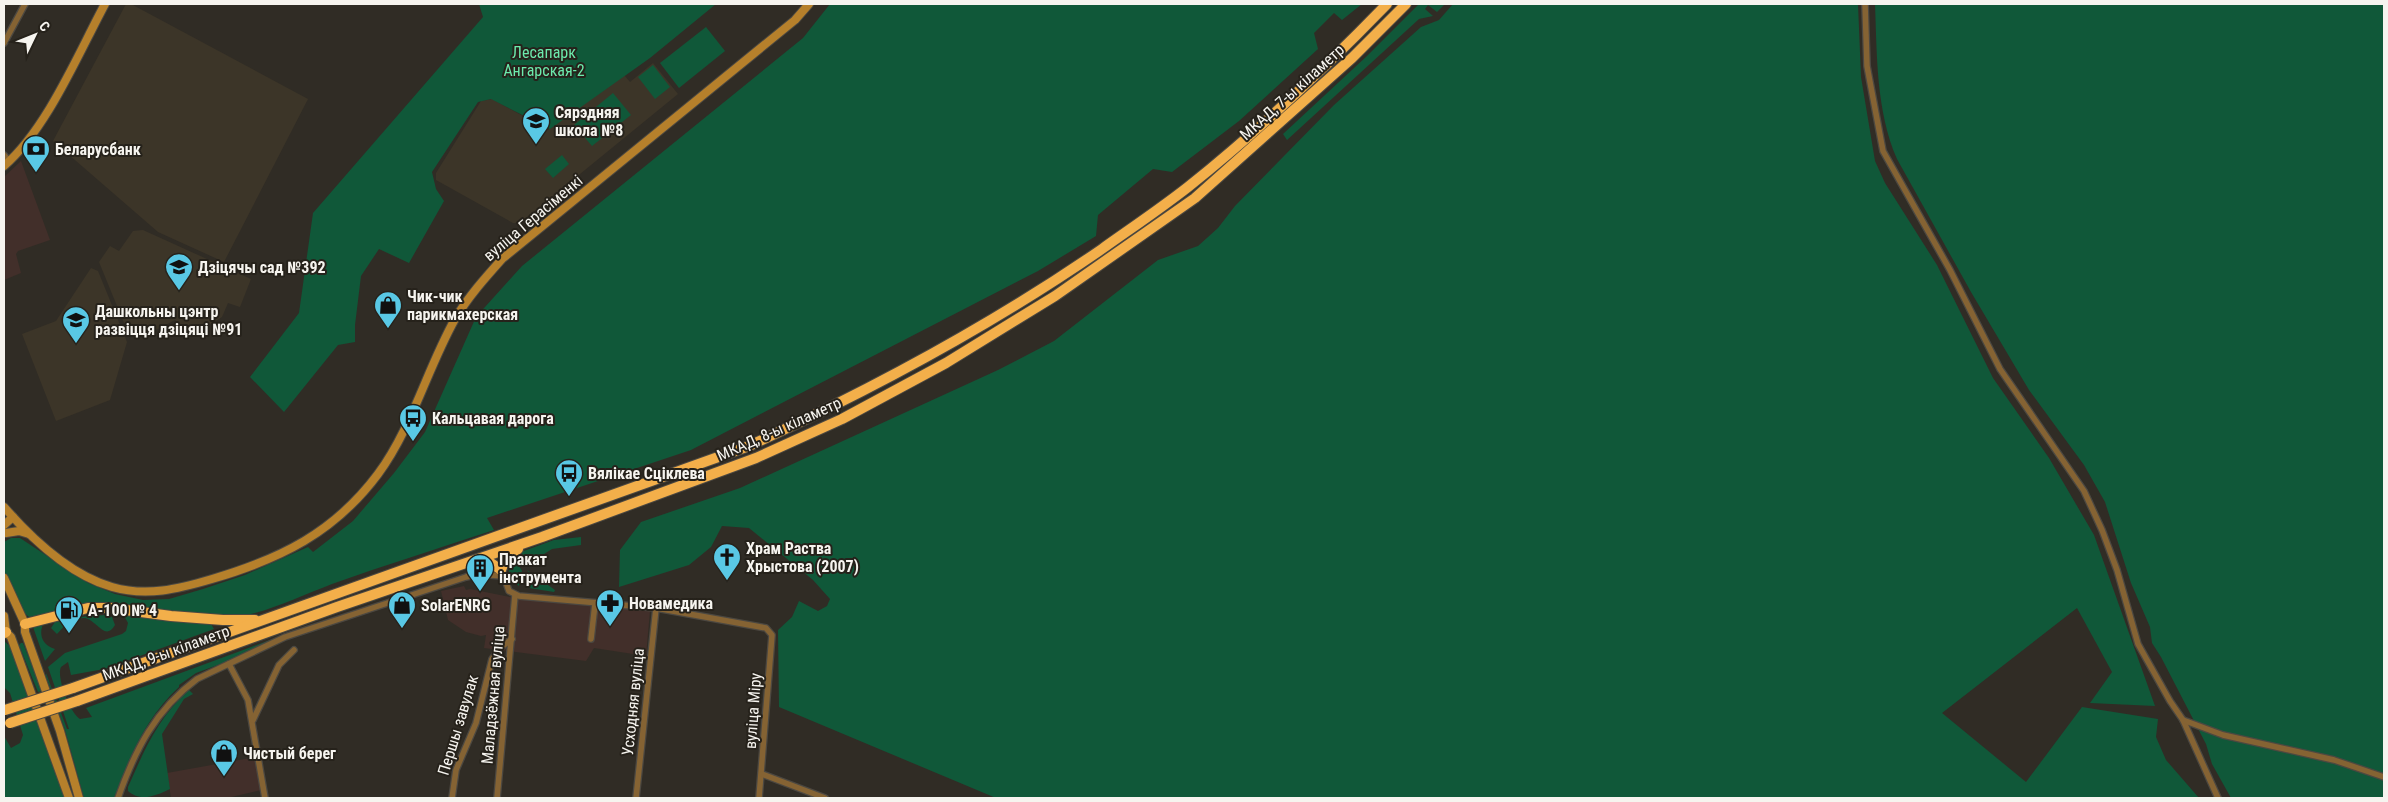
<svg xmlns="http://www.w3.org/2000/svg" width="2388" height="802" font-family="'Roboto Condensed',sans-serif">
<rect width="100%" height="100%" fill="#302c25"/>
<!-- commercial -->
<g fill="#422f2a">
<polygon points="21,161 50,240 18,251 16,254 21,273 4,280 4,177"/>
<polygon points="464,586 466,590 470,589 520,599 650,611 646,656 594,648 586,661 484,648 486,635 481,636 466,632 448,620 441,591"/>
<polygon points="256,757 261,790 227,798 171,798 167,773"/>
</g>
<!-- built -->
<g fill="#3c3528">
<polygon points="126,4 131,4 308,99 224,262 158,232 53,141"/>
<polygon points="653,63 678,94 520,223 513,223 436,180 436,173 481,101 492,99 548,130 624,75 630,82"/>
<polygon points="143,230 251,279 240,307 228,303 222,317 193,335 175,320 148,334 124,323 99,262 110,246 119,251 133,231"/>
<polygon points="91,268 98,271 127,342 110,400 56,421 22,334 56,321"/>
</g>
<!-- green -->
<g fill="#105839">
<polygon points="479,4 716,4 650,58 550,129 491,99 478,102 432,172 436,189 444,201 409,263 379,249 361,276 355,325 355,342 338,345 284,412 250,377 299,313 313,213 483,17"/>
<path d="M830,4H1362L1342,20L1334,13L1314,33L1318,49L1239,121L1172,172L1153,169L1098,215L1096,236L1038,271L691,450L487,518L494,530C440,548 385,565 332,584C298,597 267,613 231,618L94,604L75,606L34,616L29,617L20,609L4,571V542L11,538H20L88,583L115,594L143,600L169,599L203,589L245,575L308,547L313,552L353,521L394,473L425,432L476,317L522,266L803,38Z"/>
<polygon points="1419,4 1445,4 1437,12 1428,5 1425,9 1433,16 1419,19 1287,140 1283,134 1367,56"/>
<polygon points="1453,4 1858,4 1861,77 1875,161 1885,183 1937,265 1993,378 2049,458 2094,535 2155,706 2090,703 2112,672 2077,608 1942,713 2026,782 2082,707 2158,719 2156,737 2166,760 2199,798 996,798 779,707 778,630 792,617 799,601 818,611 827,606 830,599 813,580 749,528 722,526 711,547 689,565 619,587 620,550 641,522 740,488 998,370 1054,341 1158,260 1198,246 1218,228 1235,206 1334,105 1421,27 1439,20"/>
<path d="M1875,4H2384V798H2231L2212,764L2206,744L2161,657L2152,643L2150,627L2131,583L2105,502L2084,465L2029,390L1971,292L1897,159C1876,111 1877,55 1875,4Z"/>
<polygon points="706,27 725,51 679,88 660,63"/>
<polygon points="653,65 670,87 655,99 638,77"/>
<polygon points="613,93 631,115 592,146 574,125"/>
<polygon points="562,155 569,164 553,178 545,169"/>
<polygon points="581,537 581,545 552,549 528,564 521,552 554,540"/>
<path d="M513,556L522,571L519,586L514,582L521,572L511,582C509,572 506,564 513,556Z"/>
<polygon points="527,570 555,590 554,592 529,588 530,574"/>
<path d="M122,612L211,624L214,629L104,669L71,675L68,662L61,667C56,677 70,713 80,719L92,717L86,708L278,637L245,655L196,673L179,685V687C145,718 130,757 114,798H84L65,730L46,676V673L67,729H69L48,667L65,653L122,634L126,631L128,623Z"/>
<path d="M107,615L112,617L115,625C105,642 97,620 85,618C81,618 74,620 69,621L57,634L51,628L55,622L88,616Z"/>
<path d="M43,624C38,636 44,646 55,649L45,661L33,627Z"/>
<polygon points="4,641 11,647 66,798 4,798 4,736 11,748 20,743 23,735 10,693 4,687"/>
<polygon points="21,643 23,643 42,691 38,692 19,645"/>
<path d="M189,690L193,694L184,699L162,734L170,789C156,796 140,802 128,791V787C144,751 158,717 189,690Z"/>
</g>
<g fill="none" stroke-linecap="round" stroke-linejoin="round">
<!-- street casing -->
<g stroke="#4c4841" stroke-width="8">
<g id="street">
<polyline points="1865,4 1867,66 1883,151 1950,270 2000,369 2084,491 2102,530 2117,570 2138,644 2170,701 2183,720 2218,798"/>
<polyline points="4,43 25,4"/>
<polyline points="4,155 9,161"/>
<polyline points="503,574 509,591 519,596 656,608 766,628 772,635 759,798"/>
<polyline points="591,639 595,604"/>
<polyline points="229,664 248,700 265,798"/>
<polyline points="253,720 279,665 294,650"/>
<polyline points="2183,720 2223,735 2334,760 2384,777"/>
<polyline points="762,774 825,798"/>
<path d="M118,798C135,750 155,710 197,679L285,637L466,577L478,574L503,576"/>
<polyline points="452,798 456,770 476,723 492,659 500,648 512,639"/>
<polyline points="497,798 515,595"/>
<polyline points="636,798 656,608"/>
</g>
</g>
<!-- secondary casing -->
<g stroke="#4c4841" stroke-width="10">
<g id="secondary">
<path d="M4,166C47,129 78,54 105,4"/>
<path d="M4,507C32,539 70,575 112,587C147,597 178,589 212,579C280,559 334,533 378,474C412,428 427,369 455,319C468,297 485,278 502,259L795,20L809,4"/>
<polyline points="4,525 13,517"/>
<polyline points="6,533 19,531 29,534"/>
<polyline points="4,578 25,624 25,632 60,731 79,798"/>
<polyline points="4,616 6,632 11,637 69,798"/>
</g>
</g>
<!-- highway casing -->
<g stroke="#4c4841" stroke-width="12">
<g id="highway">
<polyline points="476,562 491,563 501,570 506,557 518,549"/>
<polyline points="25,624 88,608 111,608 171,616 223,620 255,620"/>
<polyline points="4,633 6,632"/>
<path d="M73,688L749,446C873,389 989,327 1102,249C1130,229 1160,209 1188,187C1258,131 1325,68 1387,4"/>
<polyline points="77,701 337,607 542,537 756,458 842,419 946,363 1055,296 1195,198 1352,58 1406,4"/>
</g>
</g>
<!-- street -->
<use href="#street" stroke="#856333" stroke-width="5.5"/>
<!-- secondary -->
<use href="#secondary" stroke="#b6802b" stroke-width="8"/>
<!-- highway -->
<use href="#highway" stroke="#f3af4a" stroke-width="10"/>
<!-- highway-bridge casing -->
<g stroke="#4c4841" stroke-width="12" stroke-linecap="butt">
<g id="highway-bridge">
<polyline points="5,710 73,688"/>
<polyline points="10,723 77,701"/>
</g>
</g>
<!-- highway-bridge -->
<use href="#highway-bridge" stroke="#f3af4a" stroke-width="10"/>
</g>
<!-- icons -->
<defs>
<g id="school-pin" transform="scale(1.4375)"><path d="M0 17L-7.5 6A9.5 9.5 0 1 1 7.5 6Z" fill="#59c8e5" stroke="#26221b"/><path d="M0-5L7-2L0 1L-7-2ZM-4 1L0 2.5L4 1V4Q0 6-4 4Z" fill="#111"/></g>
<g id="bank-pin" transform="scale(1.4375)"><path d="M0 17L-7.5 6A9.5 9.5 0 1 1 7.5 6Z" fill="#59c8e5" stroke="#26221b"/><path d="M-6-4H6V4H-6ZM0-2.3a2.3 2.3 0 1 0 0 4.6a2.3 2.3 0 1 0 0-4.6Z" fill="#111"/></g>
<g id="shop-pin" transform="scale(1.4375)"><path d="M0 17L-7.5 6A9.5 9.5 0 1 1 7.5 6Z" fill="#59c8e5" stroke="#26221b"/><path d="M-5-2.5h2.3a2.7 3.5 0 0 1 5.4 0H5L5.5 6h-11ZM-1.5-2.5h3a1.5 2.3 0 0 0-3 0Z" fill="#111"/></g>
<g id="bus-pin" transform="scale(1.4375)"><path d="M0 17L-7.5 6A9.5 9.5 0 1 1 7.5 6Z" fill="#59c8e5" stroke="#26221b"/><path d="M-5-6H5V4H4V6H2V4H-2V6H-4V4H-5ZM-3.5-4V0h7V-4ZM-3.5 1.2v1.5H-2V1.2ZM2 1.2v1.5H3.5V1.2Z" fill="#111"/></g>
<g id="church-pin" transform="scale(1.4375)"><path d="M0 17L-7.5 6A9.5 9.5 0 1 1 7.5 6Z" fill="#59c8e5" stroke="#26221b"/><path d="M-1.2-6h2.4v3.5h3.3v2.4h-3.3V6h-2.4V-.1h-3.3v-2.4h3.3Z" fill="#111"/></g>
<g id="building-pin" transform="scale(1.4375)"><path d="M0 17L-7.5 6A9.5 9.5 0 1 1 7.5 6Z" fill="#59c8e5" stroke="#26221b"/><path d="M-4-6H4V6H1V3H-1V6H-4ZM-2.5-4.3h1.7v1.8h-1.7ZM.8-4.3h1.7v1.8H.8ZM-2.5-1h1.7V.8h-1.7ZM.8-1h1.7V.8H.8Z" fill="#111"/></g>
<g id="pharmacy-pin" transform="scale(1.4375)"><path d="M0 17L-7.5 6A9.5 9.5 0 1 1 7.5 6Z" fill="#59c8e5" stroke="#26221b"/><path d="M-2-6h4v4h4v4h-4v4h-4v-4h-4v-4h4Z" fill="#111"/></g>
<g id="fuel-pin" transform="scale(1.4375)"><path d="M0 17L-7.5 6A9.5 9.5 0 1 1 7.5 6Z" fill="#59c8e5" stroke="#26221b"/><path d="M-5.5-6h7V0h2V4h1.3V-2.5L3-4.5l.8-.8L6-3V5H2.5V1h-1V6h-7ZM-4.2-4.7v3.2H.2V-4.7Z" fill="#111"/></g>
</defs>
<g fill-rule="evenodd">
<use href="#school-pin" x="536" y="121"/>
<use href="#bank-pin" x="36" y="149"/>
<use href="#school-pin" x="179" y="267"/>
<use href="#shop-pin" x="388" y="305"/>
<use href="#school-pin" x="76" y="320"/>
<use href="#bus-pin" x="413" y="418"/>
<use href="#bus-pin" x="569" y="473"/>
<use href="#church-pin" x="727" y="557"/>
<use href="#building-pin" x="480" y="568"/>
<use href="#pharmacy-pin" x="610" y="603"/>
<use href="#shop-pin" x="402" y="605"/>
<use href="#fuel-pin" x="69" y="610"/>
<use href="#shop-pin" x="224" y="753"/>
</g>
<g text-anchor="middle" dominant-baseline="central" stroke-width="4" stroke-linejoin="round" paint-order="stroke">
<!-- park labels -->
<g font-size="16" fill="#6ceaac" stroke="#26221b">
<text x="544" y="52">Лесапарк<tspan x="544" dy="18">Ангарская-2</tspan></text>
</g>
<!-- street labels -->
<g font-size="16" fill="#f6f4ef" stroke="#26221b">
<text transform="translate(1292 92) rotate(-42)">МКАД, 7-ы кіламетр</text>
<text transform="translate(533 218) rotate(-40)">вуліца Герасіменкі</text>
<text transform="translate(779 429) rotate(-24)">МКАД, 8-ы кіламетр</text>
<text transform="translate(166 653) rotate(-20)">МКАД, 9-ы кіламетр</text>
<text transform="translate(493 695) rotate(-85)">Маладзёжная вуліца</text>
<text transform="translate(633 702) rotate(-84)">Усходняя вуліца</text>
<text transform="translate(753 711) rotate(-86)">вуліца Міру</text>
<text transform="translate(458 725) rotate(-73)">Першы завулак</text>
</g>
<!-- poi labels -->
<g font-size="16" font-weight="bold" fill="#f6f4ef" stroke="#26221b" text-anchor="start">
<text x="555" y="112">Сярэдняя<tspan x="555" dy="18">школа №8</tspan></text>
<text x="55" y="149">Беларусбанк</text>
<text x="198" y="267">Дзіцячы сад №392</text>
<text x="407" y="296">Чик-чик<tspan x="407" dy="18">парикмахерская</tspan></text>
<text x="95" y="311">Дашкольны цэнтр<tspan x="95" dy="18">развіцця дзіцяці №91</tspan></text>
<text x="432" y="418">Кальцавая дарога</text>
<text x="588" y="473">Вялікае Сціклева</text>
<text x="746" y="548">Храм Раства<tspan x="746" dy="18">Хрыстова (2007)</tspan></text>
<text x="499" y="559">Пракат<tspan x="499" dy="18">інструмента</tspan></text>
<text x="629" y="603">Новамедика</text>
<text x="421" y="605">SolarENRG</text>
<text x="88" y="610">А-100 № 4</text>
<text x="243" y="753">Чистый берег</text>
</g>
</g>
<!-- border -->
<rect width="2388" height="802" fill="none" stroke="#f6f4ef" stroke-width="10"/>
<!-- north arrow -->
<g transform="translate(35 35) rotate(47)" stroke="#26221b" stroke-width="4" paint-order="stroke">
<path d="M0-4L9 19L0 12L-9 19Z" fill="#f6f4ef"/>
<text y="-8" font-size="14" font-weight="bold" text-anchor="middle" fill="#f6f4ef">С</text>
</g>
</svg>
